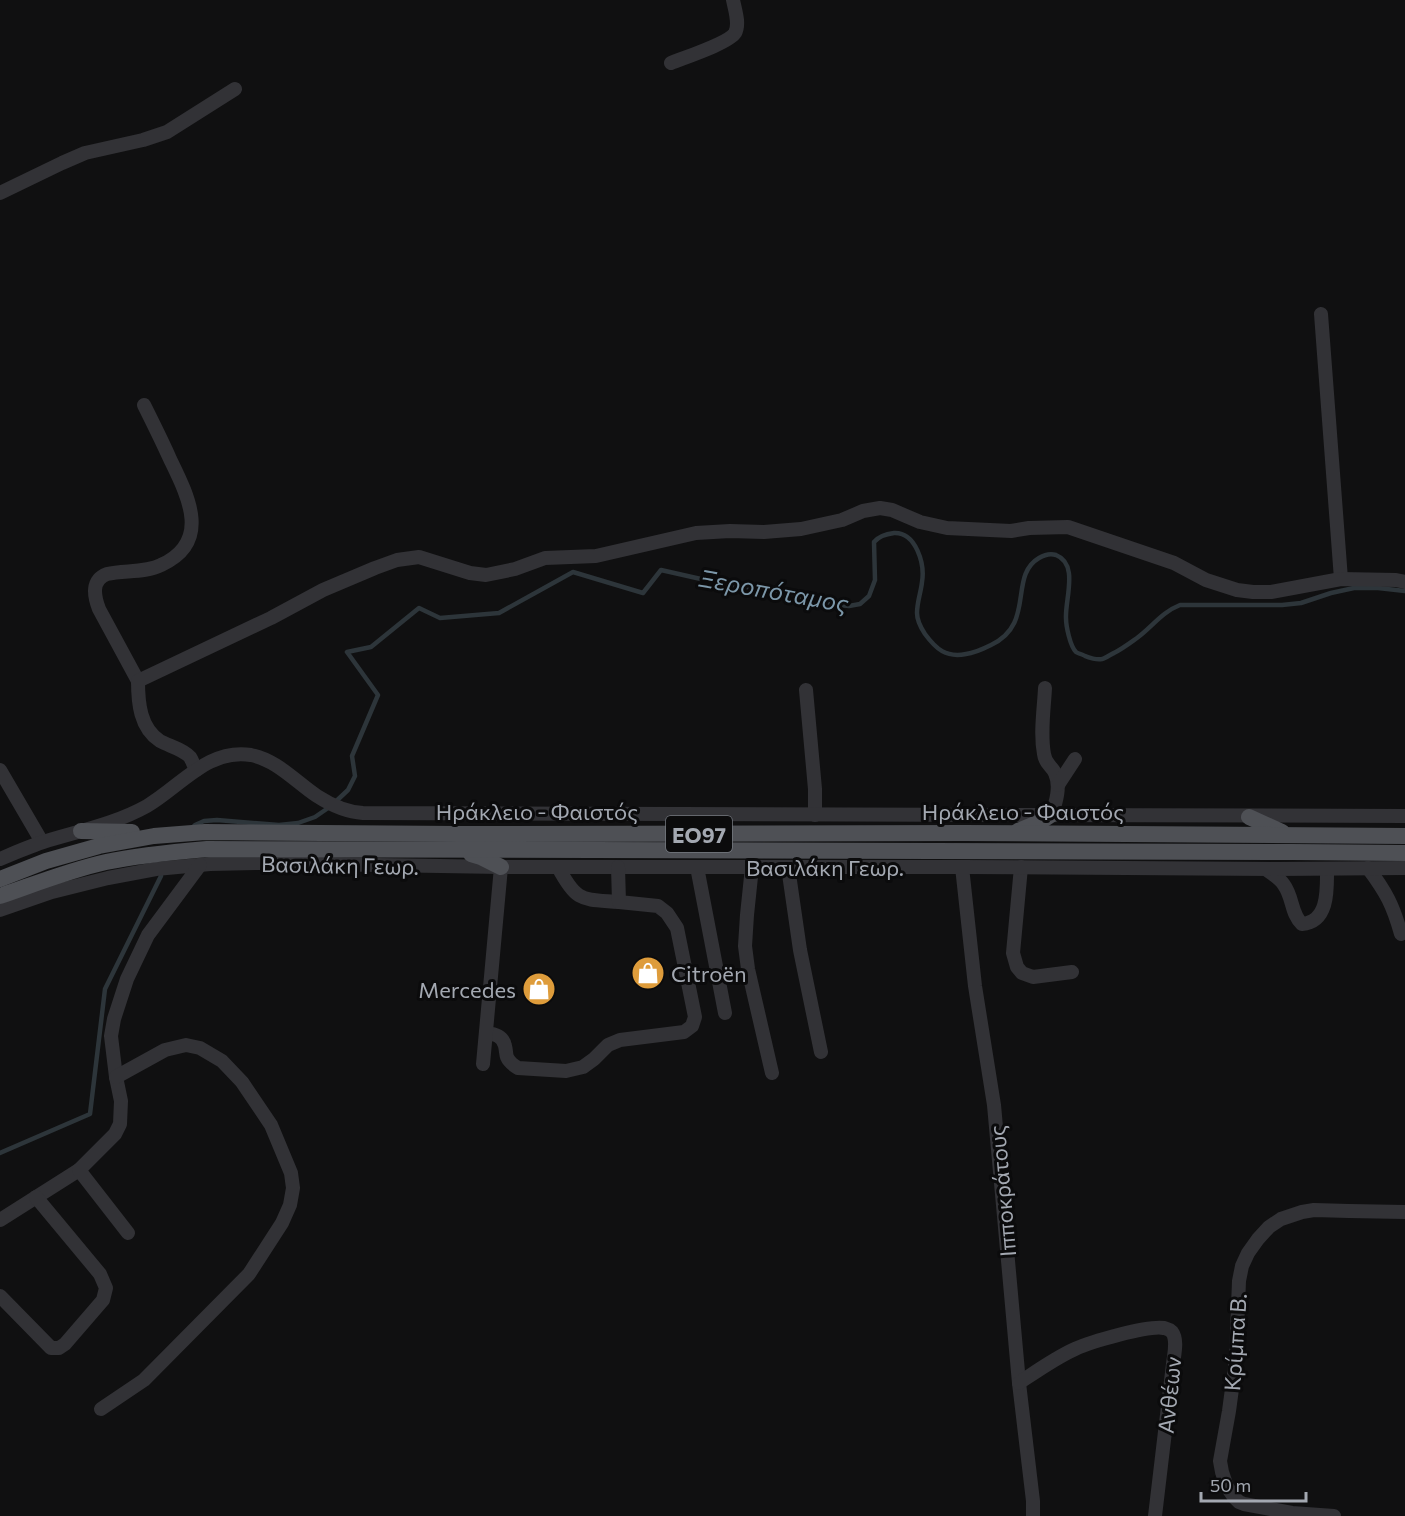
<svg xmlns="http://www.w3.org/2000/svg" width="1405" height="1516" font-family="Commissioner,sans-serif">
<rect width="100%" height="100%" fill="#101011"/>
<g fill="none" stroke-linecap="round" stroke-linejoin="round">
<!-- stream -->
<g stroke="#2d353a" stroke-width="4.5">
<path d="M192,828L195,825L204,821L217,820L279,825L298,823L315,817L331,806L348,790L355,776L352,756L378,695L347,652L371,647L419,608L440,618L499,613L573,572L643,593L661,570L723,584L787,592L816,603L849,606L860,604L869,596L875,580L874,542C879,536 886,534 894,533C916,532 925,564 922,582C921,592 917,602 917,613C917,620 921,628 925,634C936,649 946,658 966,654C975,653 983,649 991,645C1036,624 1008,576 1039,558C1044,555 1050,553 1056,555C1079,564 1065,599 1066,618C1066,626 1070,646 1076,652C1077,653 1084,655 1085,656C1089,658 1097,660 1102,659C1106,658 1111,654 1114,653C1122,649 1130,643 1137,638C1152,627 1162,612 1180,605H1282L1301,603L1331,593L1354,588H1378L1405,591"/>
<polyline points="0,1153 90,1114 105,989 161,876"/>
</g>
<!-- minor -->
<g stroke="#323236" stroke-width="14">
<path d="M671,63C683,58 729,43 735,33C740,24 735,10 733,0"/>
<polyline points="0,193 62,163 85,153 143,140 167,132 235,89"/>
<polyline points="1321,314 1341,579"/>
<path d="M138,681L99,609C94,596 91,580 107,574C124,570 145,573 161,565C212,542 188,496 170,459C162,441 153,423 144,405"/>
<path d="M1045,688C1044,709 1040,733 1044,754C1045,764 1051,765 1055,773C1061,786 1056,802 1052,814"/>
<polyline points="806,690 815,789 815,815"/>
<polyline points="0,770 42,842"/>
<path d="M196,770C194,766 192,760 190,757C183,749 169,746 160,741C140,728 138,703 138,681L271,618L323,590L375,568L397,560L419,557L470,573L486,575L515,569L545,558L596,556L696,533L730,531L764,532L801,529L842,520L863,511L880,508L892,510L920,522L947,528L1011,531L1029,528L1068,527L1174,563L1206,580L1237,590L1253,592H1271L1341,579L1396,580L1405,582"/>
<polyline points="1058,785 1075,759"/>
<path d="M0,859C14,853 28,847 43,842C78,831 115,824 147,806C181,786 208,748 251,755C277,760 296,782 317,796C331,805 346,812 363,813L1405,816"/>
<path d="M558,867C577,903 582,899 619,902"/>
<polyline points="697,867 725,1013"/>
<polyline points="752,867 747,915 745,946 748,969 772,1073"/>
<polyline points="788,867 800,950 821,1052"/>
<polyline points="962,867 975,986 994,1105 1019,1383 1033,1501 1033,1516"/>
<polyline points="1021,867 1013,953 1017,967 1022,973 1033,977 1072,972"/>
<path d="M1368,868C1386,892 1393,905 1401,934"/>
<path d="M1266,869C1272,874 1280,878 1284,885C1293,897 1291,914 1302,924C1329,922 1327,889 1327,869"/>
<polyline points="0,910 52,892 108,878 156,869 210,864 258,863 501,867 962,867 1277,869 1405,868"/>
<path d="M486,1033C495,1034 503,1036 505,1046C506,1049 506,1055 507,1057C509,1062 513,1065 518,1068L566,1071L583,1067L594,1059L608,1045L620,1040L684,1032L692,1026L695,1017L677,928L667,913L658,906L619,902L618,867"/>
<polyline points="483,1064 501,867"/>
<polyline points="0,1220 79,1170"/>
<polyline points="128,1233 79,1170 115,1134 120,1124 121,1101 116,1077 111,1036 114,1019 127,979 148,935 200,865"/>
<polyline points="0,1296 51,1348 59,1348 65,1344 103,1300 106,1288 100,1274 36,1197"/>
<path d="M1019,1383C1037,1371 1055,1358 1075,1349C1090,1342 1148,1325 1164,1328C1168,1329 1169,1329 1172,1332C1178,1340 1174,1355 1173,1364L1155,1516"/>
<polyline points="101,1409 144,1380 249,1274 282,1223 290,1205 293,1188 291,1173 271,1125 242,1082 222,1061 200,1048 186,1045 165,1050 116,1077"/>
<polyline points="1334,1516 1292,1513 1244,1504 1239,1502 1234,1497 1227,1487 1222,1472 1220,1461 1229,1411 1236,1359 1239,1281 1242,1266 1248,1253 1258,1239 1269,1227 1281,1219 1302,1212 1314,1210 1349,1211 1405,1212"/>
</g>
<!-- major -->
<g stroke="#4e5055" stroke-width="16">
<polyline points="1249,817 1282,832"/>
<polyline points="81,831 132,832"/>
<polyline points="1018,831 1040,822 1052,814"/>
<polyline points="471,854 481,857 501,867"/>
<polyline points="0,879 46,861 99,846 154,836 205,832 457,834 963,833 1405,836"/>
<path d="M0,896C35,884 70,870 106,862C139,855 173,852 207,849L1292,852L1405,853"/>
</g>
</g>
<!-- icons -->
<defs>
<g id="shop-disc" transform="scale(1.725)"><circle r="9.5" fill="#de9c3b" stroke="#0b0b0c"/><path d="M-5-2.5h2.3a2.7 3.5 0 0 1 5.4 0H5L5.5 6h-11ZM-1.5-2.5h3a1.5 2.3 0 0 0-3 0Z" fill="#fff"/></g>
</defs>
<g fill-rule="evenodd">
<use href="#shop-disc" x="648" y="973"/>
<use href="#shop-disc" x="539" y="989"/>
</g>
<g text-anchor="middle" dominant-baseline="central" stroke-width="6" stroke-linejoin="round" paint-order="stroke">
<!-- shield labels -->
<rect fill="#0b0b0c" stroke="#757980" stroke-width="1.5" x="666" y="816" width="66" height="36" rx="4.5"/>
<g font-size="21" font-weight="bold" fill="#a3a8b1">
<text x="699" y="834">ΕΟ97</text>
</g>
<!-- street labels -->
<g font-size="22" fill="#a3a8b1" stroke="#0b0b0c">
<text x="537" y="811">Ηράκλειο - Φαιστός</text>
<text x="1023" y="811">Ηράκλειο - Φαιστός</text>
<text transform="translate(340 865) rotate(1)">Βασιλάκη Γεωρ.</text>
<text x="825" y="867">Βασιλάκη Γεωρ.</text>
<text transform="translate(1002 1191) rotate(-95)">Ιπποκράτους</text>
<text transform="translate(1235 1342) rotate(-86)">Κρίμπα Β.</text>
<text transform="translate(1169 1395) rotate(-84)">Ανθέων</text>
</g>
<!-- poi labels -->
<g font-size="22" fill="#a3a8b1" stroke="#0b0b0c" text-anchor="start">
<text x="671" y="973">Citroën</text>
<text x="516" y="989" text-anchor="end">Mercedes</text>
</g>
<!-- water labels -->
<g font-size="24" font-style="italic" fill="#7c97a9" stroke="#0b0b0c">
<text transform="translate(774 590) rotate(10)">Ξεροπόταμος</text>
</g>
</g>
<!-- scale -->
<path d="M1201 1492v9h105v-9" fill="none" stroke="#a3a8b1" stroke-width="3"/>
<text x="1210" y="1492" font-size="18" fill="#a3a8b1" stroke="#0b0b0c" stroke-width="4.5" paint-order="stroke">50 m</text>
</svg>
